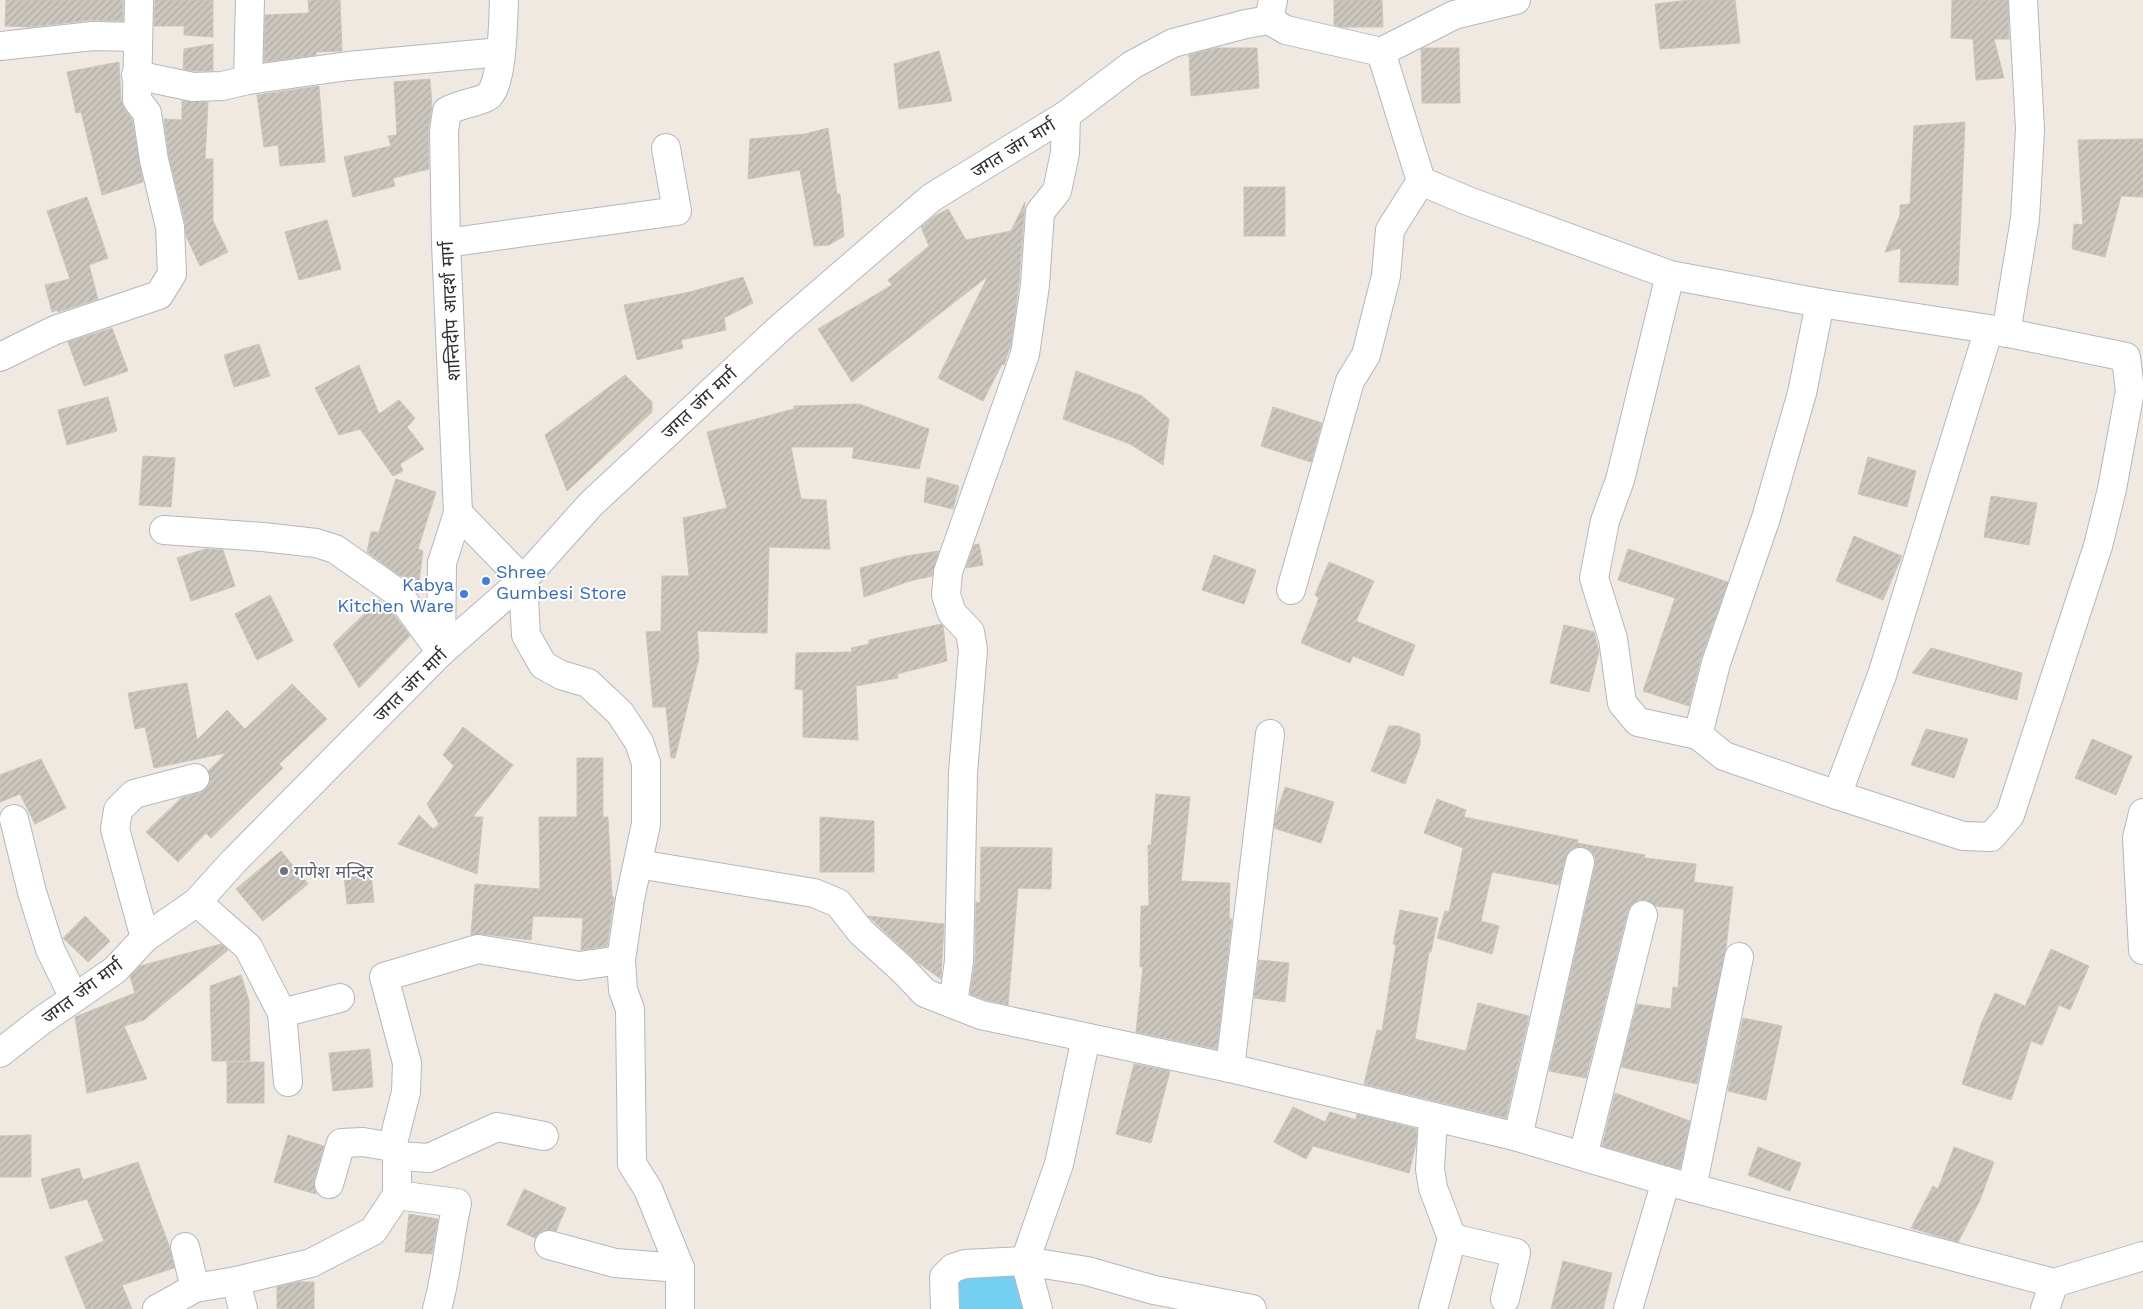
<svg xmlns="http://www.w3.org/2000/svg" width="2143" height="1309" font-family="'Work Sans','Noto Sans Devanagari',sans-serif">
<defs>
<pattern id="building-hatch" width="6" height="6" patternUnits="userSpaceOnUse" patternTransform="scale(1.25)"><rect width="6" height="6" fill="#cbc7bf"/><path d="M-1 1l2-2M0 6l6-6M5 7l2-2" fill="none" stroke="#afaba4"/></pattern>
</defs>
<rect width="100%" height="100%" fill="#efe9e1"/>
<!-- water -->
<polygon fill="#75cff0" points="1013,1271 1029,1309 950,1309 951,1283 968,1273"/>
<!-- building -->
<g fill="url(#building-hatch)" stroke="#cbc5ba">
<polygon points="6,0 123,0 123,21 91,20 31,27 5,26"/>
<polygon points="155,0 213,0 213,37 184,35 184,26 154,26"/>
<polygon points="308,0 340,0 342,51 316,52 316,55 264,62 265,15 309,13"/>
<polygon points="1334,0 1382,0 1383,27 1342,27 1334,25"/>
<polygon points="1690,0 1735,0 1740,43 1660,49 1655,4"/>
<polygon points="1952,0 2008,0 2009,39 1994,39 2004,78 1976,80 1973,39 1951,38"/>
<polygon points="213,44 213,71 194,71 183,69 184,49"/>
<polygon points="1216,48 1257,48 1259,88 1191,96 1189,55"/>
<polygon points="1423,48 1459,48 1460,103 1422,103 1421,49"/>
<polygon points="939,51 952,101 899,109 894,64"/>
<polygon points="119,62 121,100 125,110 132,119 143,182 102,195 81,112 76,113 67,72"/>
<polygon points="430,79 432,106 428,131 429,169 393,178 395,186 353,197 344,157 391,146 388,136 397,135 394,82"/>
<polygon points="319,86 325,162 280,166 278,145 264,147 257,95"/>
<polygon points="182,101 208,102 205,159 213,159 213,221 228,252 200,266 186,236 185,223 169,157 164,119 182,120"/>
<polygon points="1965,122 1958,285 1899,282 1901,248 1885,252 1900,215 1900,205 1910,204 1914,126"/>
<polygon points="828,128 837,194 840,194 844,236 829,245 814,246 800,170 748,179 750,139 805,134"/>
<polygon points="2143,139 2143,197 2121,196 2105,257 2072,249 2074,224 2083,225 2078,140"/>
<rect x="1244" y="187" width="41" height="49"/>
<polygon points="87,197 108,258 89,265 98,299 58,312 57,310 52,312 45,285 70,279 47,211"/>
<polygon points="1025,202 1019,283 1011,344 1004,365 1002,364 983,401 938,378 988,276 852,382 818,329 892,285 888,280 929,246 921,227 933,217 948,209 966,240 1011,231"/>
<polygon points="327,220 341,269 299,280 285,232"/>
<polygon points="743,277 753,303 724,318 726,330 681,340 683,348 637,360 624,305 690,292"/>
<polygon points="112,328 128,371 84,386 68,342"/>
<polygon points="259,344 270,376 234,387 224,355"/>
<polygon points="359,365 379,414 399,400 415,418 407,427 424,449 400,464 403,471 393,476 360,429 339,435 315,388"/>
<polygon points="1076,371 1142,396 1169,419 1163,465 1130,444 1063,419"/>
<polygon points="625,375 652,402 652,412 567,491 545,435"/>
<polygon points="108,397 117,431 67,445 58,410"/>
<polygon points="859,404 929,429 919,469 852,458 854,447 791,447 801,499 826,500 830,549 769,547 767,633 697,631 699,658 675,758 671,758 666,707 653,707 646,632 661,631 662,576 689,576 683,518 727,508 707,432 794,409 794,406"/>
<polygon points="1273,407 1322,423 1311,462 1261,446"/>
<polygon points="143,456 175,458 171,507 139,505"/>
<polygon points="1868,457 1916,471 1907,507 1858,494"/>
<polygon points="927,477 959,486 953,509 924,502"/>
<polygon points="396,479 436,492 418,549 423,551 419,582 399,575 367,552 371,532 379,532"/>
<polygon points="1991,496 2037,503 2029,545 1984,537"/>
<polygon points="1854,536 1902,556 1883,600 1836,581"/>
<polygon points="979,544 983,565 966,568 974,545"/>
<polygon points="205,549 223,550 235,586 191,601 177,558"/>
<polygon points="1628,549 1728,582 1701,658 1689,706 1643,691 1675,598 1618,580"/>
<polygon points="939,551 932,576 910,581 864,597 860,568 906,556"/>
<polygon points="1214,555 1256,570 1244,604 1202,590"/>
<polygon points="1329,562 1374,581 1356,621 1415,645 1403,676 1353,656 1350,663 1301,643 1319,598 1315,595"/>
<polygon points="270,595 293,641 257,660 235,614"/>
<polygon points="379,600 392,612 410,636 359,688 333,644"/>
<polygon points="941,624 943,626 947,661 897,674 898,678 856,686 858,740 803,737 803,690 795,689 796,653 852,652 851,648 869,644 869,640"/>
<polygon points="1564,625 1594,632 1599,652 1589,692 1550,683"/>
<polygon points="1931,648 2022,673 2017,700 1912,673"/>
<polygon points="187,683 197,740 227,710 245,729 292,684 327,719 279,764 283,768 211,838 206,833 178,862 146,832 181,798 199,793 206,789 210,782 208,771 226,753 154,768 145,727 135,729 128,693"/>
<polygon points="1389,726 1399,726 1420,734 1420,745 1405,784 1371,771"/>
<polygon points="463,727 513,765 473,817 483,817 477,874 398,844 419,815 433,829 439,824 427,804 454,766 443,755"/>
<polygon points="1926,729 1968,739 1954,778 1911,765"/>
<polygon points="2092,739 2132,756 2116,795 2075,778"/>
<polygon points="577,758 603,758 603,817 608,817 612,897 614,897 607,946 581,950 583,918 533,916 531,940 481,934 471,935 475,884 540,889 539,817 577,817"/>
<polygon points="41,759 66,808 35,824 20,794 0,802 0,775"/>
<polygon points="1285,787 1334,802 1321,843 1274,828 1276,815"/>
<polygon points="1156,794 1190,797 1181,881 1230,883 1229,919 1232,919 1217,1049 1136,1032 1143,967 1140,967 1141,906 1149,906 1148,845 1151,845"/>
<polygon points="1437,799 1466,810 1464,817 1578,840 1577,843 1645,855 1644,858 1696,864 1694,882 1733,887 1726,948 1697,1084 1621,1067 1637,1004 1671,1009 1673,987 1678,988 1684,909 1655,906 1646,900 1638,900 1631,905 1628,911 1586,1078 1549,1071 1595,865 1595,857 1590,850 1584,847 1576,847 1569,851 1565,859 1559,885 1492,872 1481,921 1499,926 1492,954 1437,938 1445,911 1449,912 1463,848 1424,833"/>
<polygon points="820,817 874,821 874,872 820,872"/>
<polygon points="981,847 1052,848 1051,889 1018,888 1008,1005 986,1000 970,994 975,961 976,902 980,903"/>
<polygon points="281,851 308,884 263,921 236,889"/>
<polygon points="371,873 374,902 347,904 344,875"/>
<polygon points="1400,910 1438,918 1431,952 1429,952 1415,1039 1466,1051 1478,1003 1529,1016 1506,1118 1364,1084 1377,1030 1382,1031 1396,945 1393,944"/>
<polygon points="85,916 110,941 88,962 63,938"/>
<polygon points="868,916 944,924 941,979 917,962"/>
<polygon points="221,944 228,950 144,1020 124,1026 147,1079 87,1093 75,1017 135,993 130,976 140,966"/>
<polygon points="2051,949 2089,966 2070,1010 2059,1005 2042,1045 2031,1041 2011,1100 1962,1084 1981,1024 1995,993 2025,1006"/>
<polygon points="1259,960 1289,963 1285,1002 1254,998"/>
<polygon points="241,975 249,1001 250,1061 212,1061 210,986"/>
<polygon points="1743,1018 1782,1026 1766,1100 1728,1091"/>
<polygon points="370,1049 373,1087 333,1091 329,1053"/>
<rect x="227" y="1062" width="37" height="41"/>
<polygon points="1134,1064 1170,1071 1151,1143 1116,1134"/>
<polygon points="1615,1093 1690,1121 1680,1169 1602,1146"/>
<polygon points="1293,1107 1325,1122 1330,1112 1356,1120 1357,1114 1417,1129 1416,1143 1409,1173 1313,1146 1306,1159 1274,1142"/>
<polygon points="31,1135 31,1177 0,1177 0,1136"/>
<polygon points="288,1135 324,1146 314,1180 316,1194 274,1182"/>
<polygon points="1758,1147 1801,1163 1790,1191 1748,1175"/>
<polygon points="1954,1147 1994,1162 1980,1200 1958,1242 1911,1228 1933,1186 1938,1189"/>
<polygon points="138,1162 170,1248 174,1268 122,1285 132,1309 86,1309 65,1257 104,1241 87,1199 50,1209 41,1179 79,1168 83,1180"/>
<polygon points="524,1189 566,1208 556,1231 545,1230 535,1238 507,1225"/>
<polygon points="409,1214 438,1219 432,1254 405,1252"/>
<polygon points="1563,1261 1612,1273 1603,1309 1551,1309"/>
<polygon points="298,1282 314,1282 314,1309 277,1309 277,1287"/>
</g>
<g fill="none" stroke-linecap="round" stroke-linejoin="round">
<!-- minor casing -->
<g stroke="#b4b7c1" stroke-width="30">
<g id="minor">
<polyline points="1269,20 1273,0"/>
<polyline points="0,46 93,36 138,37"/>
<polyline points="1381,52 1421,181 1468,201 1670,275 1820,303 1989,329 2126,357 2130,391 2112,489 2098,546 2010,815 1991,837 1963,836 1837,795 1882,675 1989,329"/>
<polyline points="136,75 193,87 222,86 248,80 348,66 501,52"/>
<polyline points="248,80 250,0"/>
<polyline points="1066,115 1065,153 1057,191 1040,212 1035,285 1025,354 948,572 946,595 952,613 970,632 973,650 963,773 959,961 953,1004 981,1015 1230,1068 1518,1137 1666,1181 2054,1283 2143,1256"/>
<polyline points="446,243 677,211 666,148"/>
<polyline points="1670,275 1620,480 1605,521 1594,578 1613,639 1622,703 1638,722 1698,735"/>
<polyline points="1820,303 1802,393 1766,518 1716,663 1698,735 1724,756 1837,795"/>
<polyline points="2006,333 2025,219 2030,129 2023,0"/>
<polyline points="0,357 55,330 159,295 172,274 170,227 154,160 147,113 137,100 139,0"/>
<polyline points="458,513 523,580 526,635 543,665 561,675 588,683 620,713 639,742 646,763 646,824 630,899 621,960"/>
<polyline points="164,530 263,537 316,543 335,549 398,593 441,652"/>
<polyline points="1291,590 1350,381 1366,355 1386,276 1390,230 1421,181"/>
<path d="M441,652L442,563L458,513L446,243L444,131L447,111C460,104 475,103 487,97C503,88 503,19 504,0"/>
<polyline points="2143,813 2137,838 2143,950"/>
<polyline points="14,819 32,892 50,949 74,998"/>
<polyline points="638,864 814,893 838,903 861,932 902,969 925,993 953,1004"/>
<polyline points="197,902 248,947 282,1013 288,1082"/>
<polyline points="145,938 115,829 118,810 134,794 195,778"/>
<polyline points="282,1013 340,998"/>
<polyline points="1230,1068 1270,734"/>
<polyline points="1433,1117 1430,1169 1433,1188 1452,1238 1433,1309"/>
<polyline points="1518,1137 1580,862"/>
<polyline points="397,1156 429,1158 497,1127 544,1136"/>
<polyline points="1583,1156 1643,915"/>
<polyline points="329,1184 341,1143 363,1142 392,1147"/>
<polyline points="1692,1188 1739,957"/>
<path d="M397,1195L457,1203C449,1238 447,1274 437,1309"/>
<polyline points="1452,1238 1516,1253 1505,1299"/>
<polyline points="549,1245 615,1263 680,1268"/>
<polyline points="236,1281 243,1309"/>
<polyline points="195,1288 236,1281 311,1263 373,1231 397,1195 397,1156 392,1147 406,1092 407,1063 384,977 478,949 579,966 621,960 623,990 630,1009 632,1164 648,1189 680,1268 680,1309"/>
<polyline points="157,1309 195,1288 185,1247"/>
<polyline points="945,1309 944,1277 953,1268 965,1264 1025,1261 1087,1271 1154,1290 1252,1309"/>
<polyline points="1038,1309 1025,1261 1059,1164 1086,1038"/>
<polyline points="1628,1309 1666,1181"/>
<polyline points="2045,1309 2054,1283"/>
</g>
</g>
<!-- tertiary casing -->
<g stroke="#b4b7c1" stroke-width="30">
<polyline id="tertiary" points="0,1053 41,1021 115,970 145,938 197,902 234,861 441,652 523,580 591,504 780,328 931,198 1066,115 1132,65 1173,43 1246,24 1269,20 1286,30 1381,52 1454,15 1516,0"/>
</g>
<!-- minor -->
<use href="#minor" stroke="#fff" stroke-width="28"/>
<!-- tertiary -->
<use href="#tertiary" stroke="#fff" stroke-width="28"/>
</g>
<!-- markers -->
<g fill="#3f7fe0" stroke="#fff" stroke-width="2">
<circle cx="486" cy="581" r="5"/>
<circle cx="464" cy="594" r="5"/>
</g>
<circle fill="#6b7280" stroke="#fff" stroke-width="2" cx="284" cy="871" r="5"/>
<g text-anchor="middle" dominant-baseline="central" stroke-width="4" stroke-linejoin="round" paint-order="stroke">
<!-- street labels -->
<g font-size="18" fill="#2e2e2e" stroke="#fff">
<text transform="translate(1013 148) rotate(-32)">जगत जंग मार्ग</text>
<text transform="translate(450 311) rotate(-93)">शान्तिदीप आदर्श मार्ग</text>
<text transform="translate(699 403) rotate(-43)">जगत जंग मार्ग</text>
<text transform="translate(410 685) rotate(-45)">जगत जंग मार्ग</text>
<text transform="translate(82 991) rotate(-37)">जगत जंग मार्ग</text>
</g>
<!-- shop labels -->
<g font-size="18" fill="#366cbe" stroke="#fff" text-anchor="start">
<text x="496" y="571">Shree<tspan x="496" dy="21">Gumbesi Store</tspan></text>
<text x="454" y="584" text-anchor="end">Kabya<tspan x="454" dy="21">Kitchen Ware</tspan></text>
</g>
<!-- worship labels -->
<g font-size="18" fill="#5b616d" stroke="#fff" text-anchor="start">
<text x="294" y="871">गणेश मन्दिर</text>
</g>
</g>
</svg>
